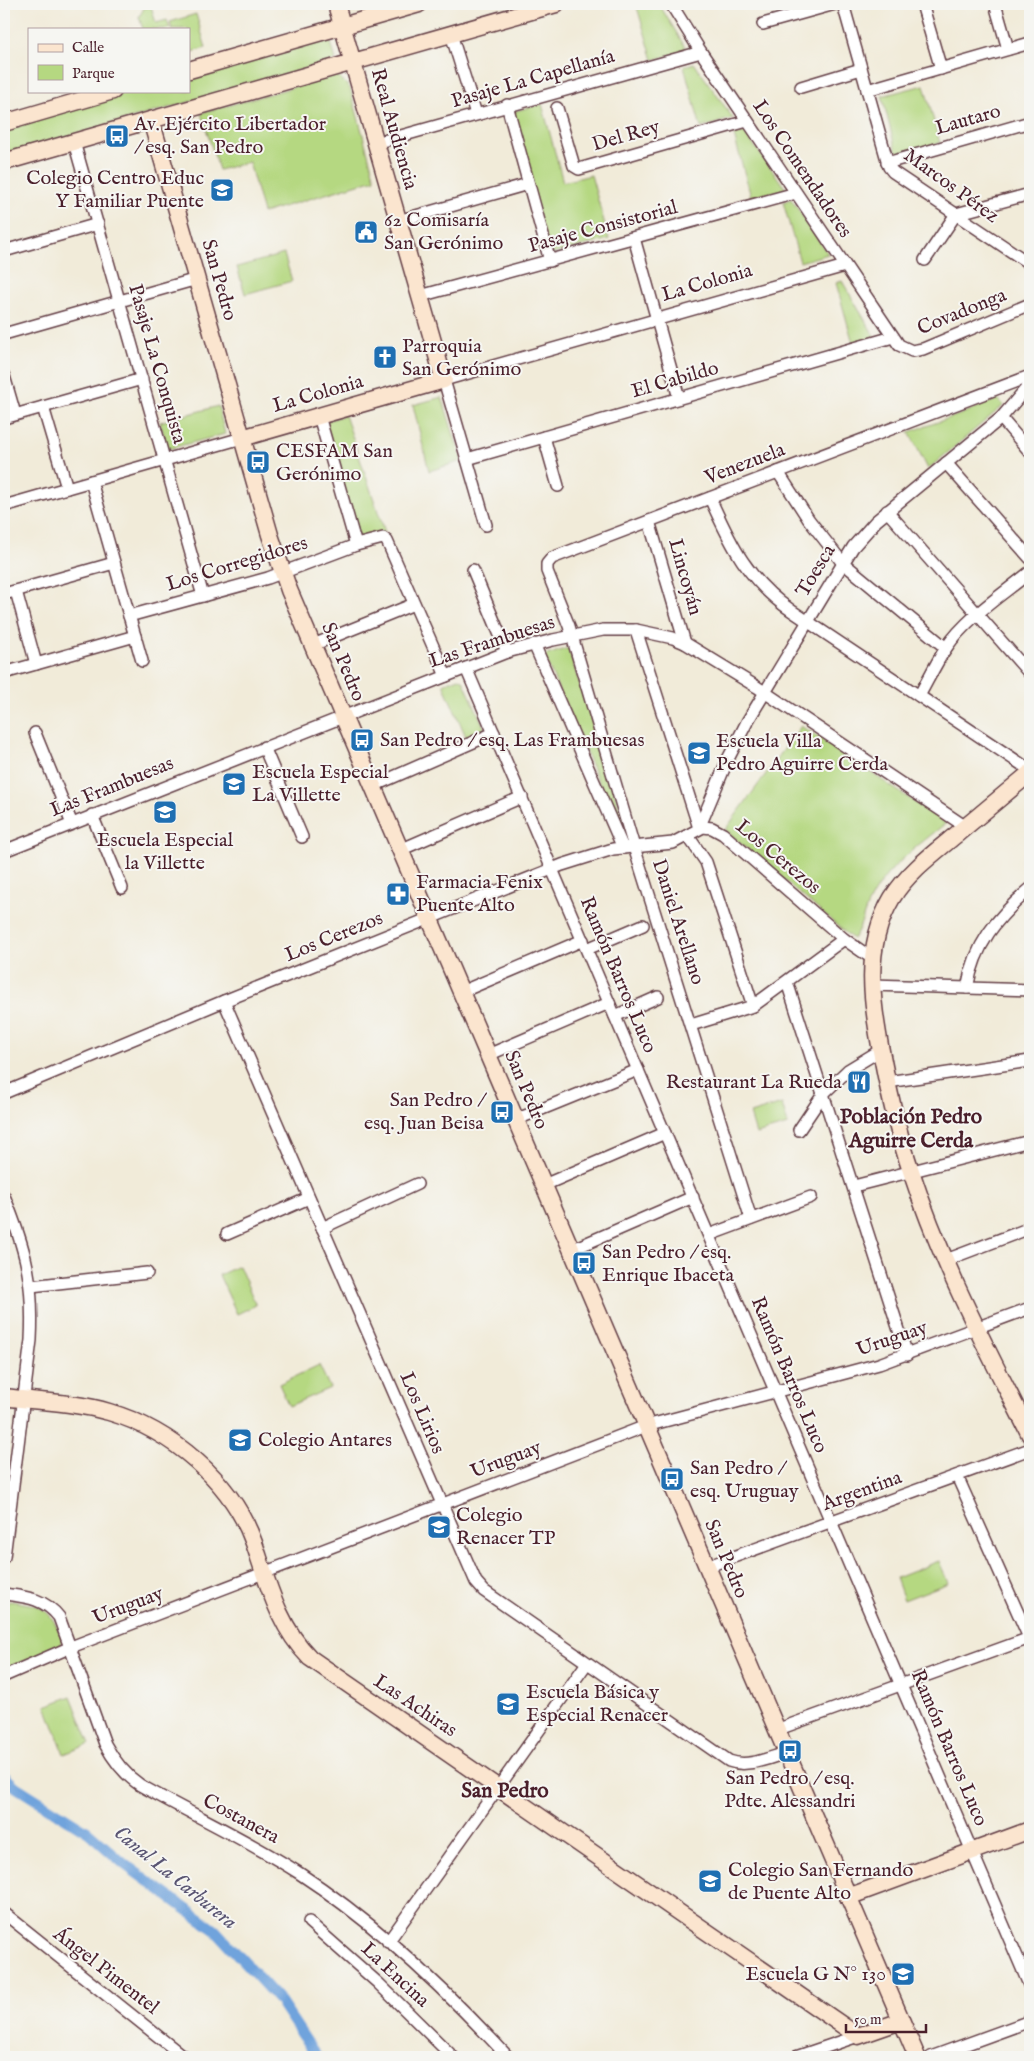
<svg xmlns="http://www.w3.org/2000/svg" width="1034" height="2061" font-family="'IM FELL English',serif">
<rect width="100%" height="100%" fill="#f6f6f2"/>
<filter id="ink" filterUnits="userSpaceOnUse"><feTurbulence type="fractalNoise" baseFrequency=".02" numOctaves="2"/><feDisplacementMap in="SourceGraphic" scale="10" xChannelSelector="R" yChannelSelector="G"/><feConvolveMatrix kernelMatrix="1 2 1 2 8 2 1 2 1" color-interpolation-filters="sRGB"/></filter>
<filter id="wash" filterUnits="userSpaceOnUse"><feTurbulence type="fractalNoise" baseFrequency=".0096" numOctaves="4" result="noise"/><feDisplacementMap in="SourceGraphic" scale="20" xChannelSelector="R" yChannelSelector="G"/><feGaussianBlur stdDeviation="1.12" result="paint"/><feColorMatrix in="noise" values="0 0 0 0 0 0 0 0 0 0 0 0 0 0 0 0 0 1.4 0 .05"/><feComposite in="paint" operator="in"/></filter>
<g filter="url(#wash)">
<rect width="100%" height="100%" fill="#f1ebd9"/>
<!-- green -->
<g fill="#b5d881" stroke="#807c56">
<polygon points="636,4 659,4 687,50 653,60"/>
<polygon points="151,6 156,23 167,20 170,29 143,29 139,17 144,8"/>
<polygon points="196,14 206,48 189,53 189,29 172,29 170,22"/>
<polygon points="329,36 336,60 4,155 4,128 130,91 189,91 189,74"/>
<polygon points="694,63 733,118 701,128 684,66"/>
<polygon points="337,75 350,88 375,179 263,213 249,162 219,170 201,113"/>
<polygon points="924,85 940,143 897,155 882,96"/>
<polygon points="542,104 563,182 591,175 609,239 549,255 511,112"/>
<polygon points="744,132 786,189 751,197 734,135"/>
<polygon points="791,199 828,254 800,262 783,202"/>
<polygon points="284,254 292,281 245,294 237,267"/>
<polygon points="842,281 875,337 853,343 836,283"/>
<polygon points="442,397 462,461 429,471 413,405"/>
<polygon points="998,399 1004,405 928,469 909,432 961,414"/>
<polygon points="218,406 225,434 168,449 160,422"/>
<polygon points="345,415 385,532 358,541 323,422"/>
<polygon points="568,648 628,834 622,836 544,656"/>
<polygon points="459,678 463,680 485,729 482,733 467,739 443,684"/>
<path d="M801,726L946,823C918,846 887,867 870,900C863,913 862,927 853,939L725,830Z"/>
<polygon points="782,1104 788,1125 756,1134 750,1114"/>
<polygon points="239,1266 256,1305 237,1314 219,1275"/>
<polygon points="319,1365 330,1388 289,1406 279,1384"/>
<polygon points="939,1561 948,1583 904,1600 896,1578"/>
<path d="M10,1601C35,1605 46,1604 58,1629C61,1636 63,1639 61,1647L7,1668L4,1666V1604Z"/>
<polygon points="71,1696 90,1744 64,1754 46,1706"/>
</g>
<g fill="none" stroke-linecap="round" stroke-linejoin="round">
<!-- canal -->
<polyline stroke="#6fa3dc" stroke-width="11" points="4,1776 16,1787 88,1832 123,1863 215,1930 279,2000 317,2057"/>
</g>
</g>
<g filter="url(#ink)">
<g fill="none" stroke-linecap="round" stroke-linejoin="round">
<!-- street casing -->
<g stroke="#633e45" stroke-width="14">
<g id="street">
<polyline points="671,4 701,52 899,345 912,351 923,349 1030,304"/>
<polyline points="843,4 889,167 893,172 1030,264"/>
<polyline points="922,4 941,69"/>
<polyline points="995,4 1008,49"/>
<polyline points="763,24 835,4"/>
<polyline points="451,34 476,114"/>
<polyline points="801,87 861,69"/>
<polyline points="867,90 1030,43"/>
<polyline points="507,105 550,261"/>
<polyline points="557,108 574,166 579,169 747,121"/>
<polyline points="74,142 203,596"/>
<polyline points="376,143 701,52"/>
<polyline points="887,163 1030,122"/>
<polyline points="398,221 528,184"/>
<polyline points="634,238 679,398"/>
<polyline points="4,251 98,224"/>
<polyline points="925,260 956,214 1030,194"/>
<polyline points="420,296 796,193"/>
<polyline points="4,334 197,279"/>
<polyline points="4,376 15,414"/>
<polyline points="43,407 67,488"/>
<polyline points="319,416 356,545"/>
<polyline points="4,418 142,379"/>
<polyline points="1001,418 1030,452"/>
<polyline points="544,437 558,486"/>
<polyline points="467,459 893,337"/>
<polyline points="946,463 1030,558"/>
<polyline points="778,472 809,520 842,562 946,648"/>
<polyline points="91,481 142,661"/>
<path d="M710,498C731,545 748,581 792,611L1030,770"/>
<polyline points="4,506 242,438"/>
<polyline points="887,511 1030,674"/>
<polyline points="649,521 685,643"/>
<polyline points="486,525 444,380 845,266"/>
<polyline points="473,570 507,652"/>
<polyline points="16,591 36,664"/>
<polyline points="4,594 114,563"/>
<polyline points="129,616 268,578 356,545 383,538 387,541 446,676"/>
<polyline points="636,630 699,828"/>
<polyline points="534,644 623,848"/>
<polyline points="313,645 414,604"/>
<polyline points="466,668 1030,1987"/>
<polyline points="4,673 135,636"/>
<path d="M919,696C928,680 936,663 946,648C967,617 1002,595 1030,572"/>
<polyline points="35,733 72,824"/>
<polyline points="264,747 302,837"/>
<polyline points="373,786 494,733"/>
<polyline points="92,815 122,888"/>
<polyline points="699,828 728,759 747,722 853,547 876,521 1001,418 1030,384"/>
<polyline points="688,836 706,862 753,1006"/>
<polyline points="400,850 522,797"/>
<polyline points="4,851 507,652 553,640 603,630 636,630 673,638 685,643 757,687 966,827"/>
<polyline points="587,949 643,925"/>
<polyline points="787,982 907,1355"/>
<polyline points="872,985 1030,990"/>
<path d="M967,988C975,944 996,918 1030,889"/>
<polyline points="461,992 583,940"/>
<path d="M224,1001L476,1582L484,1591L729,1761C748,1768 768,1758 786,1753"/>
<polyline points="615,1016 658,997"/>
<polyline points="691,1025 753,1006 844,939"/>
<polyline points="488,1055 609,1003"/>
<polyline points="887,1082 1030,1061"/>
<polyline points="4,1093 224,1001 562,865 613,849 673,843 703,827 712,828 723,834 844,939 873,959"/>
<polyline points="515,1120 638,1070"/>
<polyline points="799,1130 824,1093 848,1070 881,1050"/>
<polyline points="544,1185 665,1133"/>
<polyline points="854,1186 1030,1141"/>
<path d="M4,1196C26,1250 34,1281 31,1340L4,1557"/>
<polyline points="751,1219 634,847 569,626 547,571 547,564 552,558 1030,376"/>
<polyline points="322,1228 417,1184"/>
<polyline points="227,1234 309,1198"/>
<polyline points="709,1235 811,1197"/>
<polyline points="571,1250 693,1197"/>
<polyline points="946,1260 1030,1228"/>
<polyline points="31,1286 147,1273"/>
<polyline points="957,1476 1030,1640"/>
<polyline points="706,1567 1030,1449"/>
<path d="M4,1594C26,1597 44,1598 59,1617L105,1744C114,1761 124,1774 140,1785C193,1815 248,1840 299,1873C376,1923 446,1990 508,2057"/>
<polyline points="4,1676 71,1647 646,1426 879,1364 1030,1308"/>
<polyline points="776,1730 1030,1638"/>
<polyline points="4,1913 184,2057"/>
<polyline points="309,1922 378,1983 453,2057"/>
<polyline points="388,1942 587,1663"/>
<polyline points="796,2057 858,2036"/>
<polyline points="931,2057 1030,2021"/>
</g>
</g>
<!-- secondary casing -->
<g stroke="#633e45" stroke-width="19">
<g id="secondary">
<polyline points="189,70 419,4"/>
<polyline points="151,120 270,535 289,590 917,2057"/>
<polyline points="4,123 113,91"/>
<polyline points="4,162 556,4"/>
<polyline points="242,438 444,380 336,4"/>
<path d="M1030,773C1006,793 981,814 957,834C934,853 908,872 892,898C862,948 872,1007 883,1061C890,1098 899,1136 911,1171C941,1263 987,1349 1030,1435"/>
<path d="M4,1397C39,1402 75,1402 109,1412C171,1430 232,1481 254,1543C268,1584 279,1627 310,1658L858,2036L901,2021"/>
<polyline points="848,1897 1030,1830"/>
</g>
</g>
<!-- street -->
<use href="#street" stroke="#fff" stroke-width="11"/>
<!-- secondary -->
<use href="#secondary" stroke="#fbe5cf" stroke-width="16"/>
</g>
</g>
<!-- icons -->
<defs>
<g id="bus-square" transform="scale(1.25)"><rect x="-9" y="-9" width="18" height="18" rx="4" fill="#1f6fb2" stroke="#f6f6f2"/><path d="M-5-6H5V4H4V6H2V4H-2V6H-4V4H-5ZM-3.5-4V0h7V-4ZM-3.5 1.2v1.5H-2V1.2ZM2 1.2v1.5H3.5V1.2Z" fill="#fff"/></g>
<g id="school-square" transform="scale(1.25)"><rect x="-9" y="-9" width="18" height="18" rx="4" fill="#1f6fb2" stroke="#f6f6f2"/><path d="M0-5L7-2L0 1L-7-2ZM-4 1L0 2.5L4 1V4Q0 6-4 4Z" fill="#fff"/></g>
<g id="civic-square" transform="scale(1.25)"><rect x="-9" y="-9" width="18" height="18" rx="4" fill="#1f6fb2" stroke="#f6f6f2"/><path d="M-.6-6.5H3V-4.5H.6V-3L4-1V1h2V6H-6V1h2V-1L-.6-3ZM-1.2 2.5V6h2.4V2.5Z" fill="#fff"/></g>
<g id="church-square" transform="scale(1.25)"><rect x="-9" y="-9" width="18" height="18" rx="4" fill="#1f6fb2" stroke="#f6f6f2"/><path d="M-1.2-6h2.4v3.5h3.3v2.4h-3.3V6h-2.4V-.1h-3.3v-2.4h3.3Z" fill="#fff"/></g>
<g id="pharmacy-square" transform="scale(1.25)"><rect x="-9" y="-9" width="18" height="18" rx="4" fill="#1f6fb2" stroke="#f6f6f2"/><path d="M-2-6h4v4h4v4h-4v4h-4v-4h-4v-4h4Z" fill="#fff"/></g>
<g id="restaurant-square" transform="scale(1.25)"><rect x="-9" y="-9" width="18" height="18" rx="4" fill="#1f6fb2" stroke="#f6f6f2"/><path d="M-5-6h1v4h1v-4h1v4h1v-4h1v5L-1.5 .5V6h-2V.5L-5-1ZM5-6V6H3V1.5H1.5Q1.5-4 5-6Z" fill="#fff"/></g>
</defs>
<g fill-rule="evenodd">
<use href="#bus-square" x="117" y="136"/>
<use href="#school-square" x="222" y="190"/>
<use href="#civic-square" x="366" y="232"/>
<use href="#church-square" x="385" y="357"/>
<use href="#bus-square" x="258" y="462"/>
<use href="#bus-square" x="362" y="740"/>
<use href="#school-square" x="699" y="753"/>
<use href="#school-square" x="234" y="784"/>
<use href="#school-square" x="165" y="812"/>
<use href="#pharmacy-square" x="398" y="894"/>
<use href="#restaurant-square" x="859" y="1082"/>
<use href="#bus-square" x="502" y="1112"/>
<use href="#bus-square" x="584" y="1263"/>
<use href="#school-square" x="240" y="1440"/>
<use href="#bus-square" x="672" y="1479"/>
<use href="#school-square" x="439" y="1527"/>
<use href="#school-square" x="508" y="1704"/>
<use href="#bus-square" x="790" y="1751"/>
<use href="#school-square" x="710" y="1881"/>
<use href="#school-square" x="903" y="1974"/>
</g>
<g text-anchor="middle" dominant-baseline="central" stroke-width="4" stroke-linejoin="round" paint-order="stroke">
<!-- street labels -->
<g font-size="20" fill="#4a1f2b" stroke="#f6f6f2">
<text transform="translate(533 79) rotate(-16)">Pasaje La Capellanía</text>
<text transform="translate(968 120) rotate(-16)">Lautaro</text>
<text transform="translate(394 129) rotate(74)">Real Audiencia</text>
<text transform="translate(626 136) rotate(-16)">Del Rey</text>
<text transform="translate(802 169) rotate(56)">Los Comendadores</text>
<text transform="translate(951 186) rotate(36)">Marcos Pérez</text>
<text transform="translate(603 227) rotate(-15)">Pasaje Consistorial</text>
<text transform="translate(219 280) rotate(74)">San Pedro</text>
<text transform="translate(707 283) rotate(-16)">La Colonia</text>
<text transform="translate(962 312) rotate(-22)">Covadonga</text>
<text transform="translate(157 364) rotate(74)">Pasaje La Conquista</text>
<text transform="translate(675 380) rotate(-16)">El Cabildo</text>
<text transform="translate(318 394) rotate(-16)">La Colonia</text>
<text transform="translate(745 464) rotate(-21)">Venezuela</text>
<text transform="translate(237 564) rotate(-17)">Los Corregidores</text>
<text transform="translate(816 571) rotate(-59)">Toesca</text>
<text transform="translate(685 577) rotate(74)">Lincoyán</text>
<text transform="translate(492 642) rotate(-18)">Las Frambuesas</text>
<text transform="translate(343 662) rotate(67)">San Pedro</text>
<text transform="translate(112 787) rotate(-22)">Las Frambuesas</text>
<text transform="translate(778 857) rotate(40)">Los Cerezos</text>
<text transform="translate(678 922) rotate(72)">Daniel Arellano</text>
<text transform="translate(334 937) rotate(-22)">Los Cerezos</text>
<text transform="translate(618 975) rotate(67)">Ramón Barros Luco</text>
<text transform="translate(526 1090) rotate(67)">San Pedro</text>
<text transform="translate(892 1339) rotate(-19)">Uruguay</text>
<text transform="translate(789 1375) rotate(67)">Ramón Barros Luco</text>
<text transform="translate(422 1413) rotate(67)">Los Lirios</text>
<text transform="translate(506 1460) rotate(-21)">Uruguay</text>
<text transform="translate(862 1491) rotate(-20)">Argentina</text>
<text transform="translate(726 1559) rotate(67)">San Pedro</text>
<text transform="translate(128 1606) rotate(-21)">Uruguay</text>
<text transform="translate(415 1706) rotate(34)">Las Achiras</text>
<text transform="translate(949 1748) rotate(67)">Ramón Barros Luco</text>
<text transform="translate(241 1819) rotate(28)">Costanera</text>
<text transform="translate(106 1971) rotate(38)">Ángel Pimentel</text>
<text transform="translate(395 1975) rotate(43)">La Encina</text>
</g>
<!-- poi labels -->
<g font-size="20" fill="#4a1f2b" stroke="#f6f6f2" text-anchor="start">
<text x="134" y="124">Av. Ejército Libertador<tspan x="134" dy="23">/ esq. San Pedro</tspan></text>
<text x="204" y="178" text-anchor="end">Colegio Centro Educ<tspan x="204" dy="23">Y Familiar Puente</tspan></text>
<text x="384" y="220">62 Comisaría<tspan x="384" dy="23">San Gerónimo</tspan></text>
<text x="402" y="346">Parroquia<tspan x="402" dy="23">San Gerónimo</tspan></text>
<text x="276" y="451">CESFAM San<tspan x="276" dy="23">Gerónimo</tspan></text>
<text x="380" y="740">San Pedro / esq. Las Frambuesas</text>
<text x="716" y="741">Escuela Villa<tspan x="716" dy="23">Pedro Aguirre Cerda</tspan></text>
<text x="252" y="772">Escuela Especial<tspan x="252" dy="23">La Villette</tspan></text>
<text x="165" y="840" text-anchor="middle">Escuela Especial<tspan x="165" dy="23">la Villette</tspan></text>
<text x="416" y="882">Farmacia Fenix<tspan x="416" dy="23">Puente Alto</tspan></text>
<text x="842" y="1082" text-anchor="end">Restaurant La Rueda</text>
<text x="484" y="1100" text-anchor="end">San Pedro /<tspan x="484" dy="23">esq. Juan Beisa</tspan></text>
<text x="602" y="1252">San Pedro / esq.<tspan x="602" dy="23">Enrique Ibaceta</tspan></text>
<text x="258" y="1440">Colegio Antares</text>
<text x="690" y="1468">San Pedro /<tspan x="690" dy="23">esq. Uruguay</tspan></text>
<text x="456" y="1515">Colegio<tspan x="456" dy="23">Renacer TP</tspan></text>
<text x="526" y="1692">Escuela Básica y<tspan x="526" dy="23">Especial Renacer</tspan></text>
<text x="790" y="1778" text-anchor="middle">San Pedro / esq.<tspan x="790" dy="23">Pdte. Alessandri</tspan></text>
<text x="728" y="1870">Colegio San Fernando<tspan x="728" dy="23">de Puente Alto</tspan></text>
<text x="886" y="1974" text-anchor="end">Escuela G N° 130</text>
</g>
<!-- neighbourhood labels -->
<g font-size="21" font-weight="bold" fill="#4a1f2b" stroke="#f6f6f2">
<text x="911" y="1117">Población Pedro<tspan x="911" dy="24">Aguirre Cerda</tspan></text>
<text x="505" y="1791">San Pedro</text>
</g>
<!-- water labels -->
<g font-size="21" font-style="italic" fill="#595472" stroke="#f6f6f2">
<text transform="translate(175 1878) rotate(39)">Canal La Carburera</text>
</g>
</g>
<!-- margin -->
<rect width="1034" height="2061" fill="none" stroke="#f6f6f2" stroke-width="20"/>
<!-- legend -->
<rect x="28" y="28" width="162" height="65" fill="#f6f6f2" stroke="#b1a0a2"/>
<rect x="38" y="44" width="25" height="8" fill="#fbe5cf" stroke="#b1a0a2"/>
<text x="72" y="52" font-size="15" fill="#4a1f2b">Calle</text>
<rect x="38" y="65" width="25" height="15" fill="#b5d881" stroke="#b1a0a2"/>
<text x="72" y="78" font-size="15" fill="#4a1f2b">Parque</text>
<!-- scale -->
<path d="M846 2024v8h80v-8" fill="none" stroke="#4a1f2b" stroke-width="2.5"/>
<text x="854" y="2024" font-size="15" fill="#4a1f2b" stroke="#f6f6f2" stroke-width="4" paint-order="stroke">50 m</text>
</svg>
